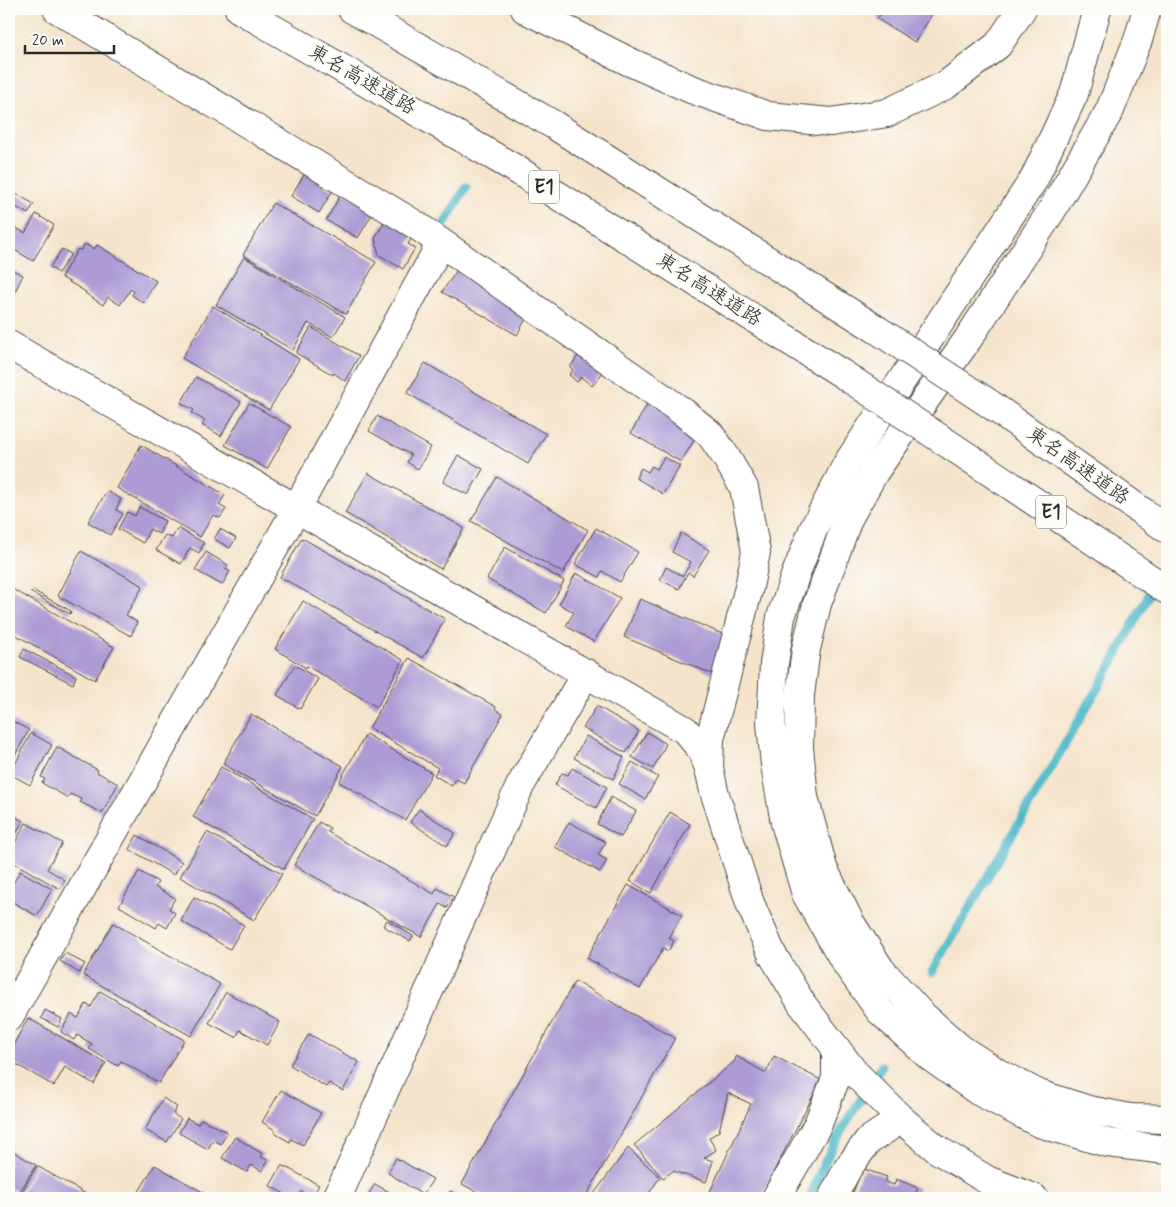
<svg xmlns="http://www.w3.org/2000/svg" width="1176" height="1207" font-family="Mynerve,'Klee One',sans-serif">
<rect width="100%" height="100%" fill="#fdfcf7"/>
<filter id="ink" filterUnits="userSpaceOnUse"><feTurbulence type="fractalNoise" baseFrequency=".02" numOctaves="2"/><feDisplacementMap in="SourceGraphic" scale="10" xChannelSelector="R" yChannelSelector="G"/><feConvolveMatrix kernelMatrix="1 2 1 2 8 2 1 2 1" color-interpolation-filters="sRGB"/></filter>
<filter id="wash" filterUnits="userSpaceOnUse"><feTurbulence type="fractalNoise" baseFrequency=".0096" numOctaves="4" result="noise"/><feDisplacementMap in="SourceGraphic" scale="20" xChannelSelector="R" yChannelSelector="G"/><feGaussianBlur stdDeviation="1.12" result="paint"/><feColorMatrix in="noise" values="0 0 0 0 0 0 0 0 0 0 0 0 0 0 0 0 0 1.4 0 .05"/><feComposite in="paint" operator="in"/></filter>
<g filter="url(#wash)">
<rect width="100%" height="100%" fill="#f5e4cc"/>
<g fill="none" stroke-linecap="round" stroke-linejoin="round">
<!-- stream -->
<g stroke="#4cb8c8" stroke-width="9">
<polyline points="441,229 466,187"/>
<polyline points="932,972 1117,655 1167,559"/>
<path d="M810,1198C826,1151 855,1108 882,1066"/>
</g>
</g>
<g id="blocks">
<!-- building -->
<g fill="#ac9bd4">
<polygon points="884,9 935,9 915,42 877,19"/>
<polygon points="305,173 333,190 319,213 291,196"/>
<polygon points="9,190 34,204 28,214 9,203"/>
<polygon points="343,191 375,209 358,238 326,220"/>
<polygon points="273,203 376,262 346,314 243,255"/>
<polygon points="36,214 54,225 33,261 13,249 9,256 9,224 25,233"/>
<polygon points="387,218 414,235 408,244 415,248 403,269 379,255 375,238"/>
<polygon points="85,244 94,249 97,245 156,281 143,303 132,295 134,291 131,289 120,305 108,297 103,305 85,293 86,292 61,277 78,249 81,250"/>
<polygon points="62,249 71,254 58,273 50,267"/>
<polygon points="244,257 345,317 333,337 308,323 293,350 216,305"/>
<polygon points="460,266 528,315 517,335 442,292"/>
<polygon points="9,268 23,275 9,304"/>
<polygon points="213,306 299,359 269,410 182,358"/>
<polygon points="311,327 359,356 345,381 334,373 333,375 296,353"/>
<polygon points="581,352 604,371 592,386 581,377 577,382 569,375 573,370 570,367"/>
<polygon points="425,363 546,434 528,464 407,393"/>
<polygon points="196,377 241,402 221,436 202,425 205,421 192,413 194,410 181,403"/>
<polygon points="649,401 699,432 681,462 631,433"/>
<polygon points="249,403 291,427 267,469 225,445"/>
<polygon points="377,416 431,447 418,469 407,462 411,455 369,431"/>
<polygon points="141,445 225,495 219,505 226,509 220,518 213,515 200,537 117,488"/>
<polygon points="458,455 483,469 468,495 443,482"/>
<polygon points="664,457 680,466 663,494 636,478 641,468 648,472 652,466 657,469"/>
<polygon points="368,473 464,528 441,569 345,513"/>
<polygon points="497,477 588,530 563,573 471,521"/>
<polygon points="107,491 121,499 116,510 123,514 110,535 88,522"/>
<polygon points="139,507 165,521 159,534 150,529 143,543 118,529 127,512 135,516"/>
<polygon points="178,528 204,543 199,553 190,548 181,564 156,550 165,535 172,538"/>
<polygon points="596,528 638,552 620,582 602,571 599,577 575,564"/>
<polygon points="220,529 236,538 230,548 214,539"/>
<polygon points="681,533 709,550 693,576 688,572 679,589 660,580 666,567 683,576 691,562 672,552"/>
<polygon points="302,538 445,619 423,658 280,577"/>
<polygon points="505,547 564,581 546,613 487,579"/>
<polygon points="81,551 143,586 126,615 137,622 131,636 58,596"/>
<polygon points="206,552 228,565 225,569 230,571 222,585 195,570"/>
<polygon points="576,573 620,598 594,642 566,626 574,612 559,604"/>
<polygon points="9,587 114,647 95,680 9,631"/>
<polygon points="32,590 71,611 70,614 30,592"/>
<polygon points="640,599 727,636 712,674 624,637"/>
<polygon points="303,601 403,660 377,707 307,666 306,668 275,649"/>
<polygon points="24,649 76,676 73,684 20,657"/>
<polygon points="409,658 496,707 495,709 503,714 464,783 456,779 452,786 434,775 438,768 369,728"/>
<polygon points="295,665 318,679 300,709 277,695"/>
<polygon points="597,706 639,731 626,753 583,728"/>
<polygon points="251,714 343,766 315,816 223,764"/>
<polygon points="10,720 29,730 9,766 9,723"/>
<polygon points="647,732 666,744 653,769 632,757"/>
<polygon points="31,733 52,745 30,785 10,774"/>
<polygon points="366,734 432,773 405,820 339,782"/>
<polygon points="586,736 624,757 613,779 574,758"/>
<polygon points="57,747 98,770 97,772 118,784 102,813 80,802 81,799 70,794 68,798 42,783 45,779 41,777"/>
<polygon points="632,762 658,777 645,799 619,784"/>
<polygon points="221,767 313,819 284,869 193,817"/>
<polygon points="572,768 607,787 596,808 555,785 562,773 568,775"/>
<polygon points="611,797 636,811 621,837 597,824"/>
<polygon points="419,809 455,833 447,846 410,822"/>
<polygon points="670,812 690,824 651,893 630,881"/>
<polygon points="9,813 23,821 9,847"/>
<polygon points="319,822 330,828 328,832 434,894 437,888 454,897 447,908 440,904 421,937 294,865"/>
<polygon points="569,822 606,842 598,855 607,860 600,872 555,847"/>
<polygon points="26,823 62,843 47,869 65,880 60,889 9,860 9,853"/>
<polygon points="207,832 282,874 254,920 180,877"/>
<polygon points="137,835 182,862 174,875 129,849"/>
<polygon points="20,871 52,889 37,916 9,900 9,891"/>
<polygon points="139,871 158,882 155,887 175,898 169,909 175,913 167,928 159,923 156,928 119,906"/>
<polygon points="628,885 682,915 669,938 674,941 668,951 663,948 640,989 587,958"/>
<polygon points="194,897 244,925 230,949 181,921"/>
<polygon points="387,920 413,936 410,941 383,926"/>
<polygon points="113,923 220,984 191,1036 83,975"/>
<polygon points="65,953 85,964 79,973 60,961"/>
<polygon points="575,981 675,1038 585,1198 488,1198 462,1184"/>
<polygon points="100,991 184,1040 159,1083 121,1061 118,1066 89,1049 92,1044 77,1035 74,1040 61,1032 71,1014 78,1018 86,1004 91,1007"/>
<polygon points="226,992 280,1022 267,1045 240,1030 236,1037 209,1023"/>
<polygon points="45,1010 62,1019 58,1027 41,1018"/>
<polygon points="28,1018 106,1063 94,1084 65,1067 54,1086 9,1060 9,1053"/>
<polygon points="309,1034 359,1062 343,1091 329,1083 326,1087 290,1065"/>
<polygon points="736,1056 766,1073 774,1056 821,1080 760,1198 707,1198 751,1104 728,1093 719,1131 709,1138 716,1150 704,1158 713,1161 706,1182 673,1171 663,1178 634,1145 735,1061"/>
<polygon points="281,1090 321,1113 303,1145 291,1139 290,1142 274,1133 275,1130 262,1122"/>
<polygon points="163,1098 177,1107 173,1114 181,1119 167,1142 145,1130"/>
<polygon points="187,1118 198,1124 201,1119 227,1132 221,1144 213,1140 208,1149 179,1133"/>
<polygon points="235,1137 263,1154 261,1157 268,1160 262,1171 251,1165 247,1172 222,1158"/>
<polygon points="628,1148 660,1177 646,1198 598,1198 593,1195"/>
<polygon points="9,1149 36,1165 19,1193 9,1187"/>
<polygon points="396,1158 433,1179 423,1195 388,1173"/>
<polygon points="155,1165 213,1198 135,1198"/>
<polygon points="282,1165 319,1185 312,1197 301,1191 297,1198 292,1198 270,1186"/>
<polygon points="37,1166 93,1198 33,1198 22,1192"/>
<polygon points="864,1169 887,1177 885,1182 894,1185 896,1179 918,1188 914,1198 851,1198 861,1172 862,1173"/>
<polygon points="375,1184 400,1198 366,1198"/>
<polygon points="450,1191 463,1198 446,1198"/>
</g>
</g>
</g>
<g filter="url(#ink)">
<use href="#blocks" fill-opacity="0" stroke="#494743" stroke-width="1"/>
<g fill="none" stroke-linecap="round" stroke-linejoin="round">
<!-- street casing -->
<g stroke="#494743" stroke-width="30">
<g id="street">
<polyline points="57,9 416,225 683,412 710,434 726,457 744,488 756,552 749,587 710,739 709,768"/>
<polyline points="9,345 685,730 701,749 709,768 714,791 750,903 772,954 802,1004 854,1072 901,1119 938,1150 987,1180 1034,1198"/>
<polyline points="9,1017 297,508 441,243"/>
<polyline points="337,1198 520,786 586,673"/>
<polyline points="776,1198 818,1124 836,1078 836,1048"/>
<polyline points="832,1198 848,1168 868,1141 901,1119"/>
</g>
</g>
<!-- highway casing -->
<g stroke="#494743" stroke-width="30">
<g id="highway">
<polyline points="239,9 514,168 844,375"/>
<polyline points="352,9 554,125 876,329"/>
<polyline points="525,9 630,62 691,89 768,116 831,122 887,113 946,85 998,45 1022,9"/>
<polyline points="1097,9 1074,94 1034,179 847,464 813,530 795,576 781,617 774,664 771,723 775,765 785,823 806,894 845,962 880,1011 929,1056 978,1091 1039,1123 1108,1143 1167,1150"/>
<polyline points="1147,9 1138,40 1110,110 1052,210 968,339 875,471 848,519 817,604 806,649 800,695 799,748 804,797 823,868 850,922 881,970 921,1014 961,1049 998,1073 1039,1094 1089,1110 1130,1118 1167,1119"/>
<polyline points="987,402 1167,529"/>
<polyline points="953,447 1167,590"/>
</g>
</g>
<!-- street -->
<use href="#street" stroke="#fff" stroke-width="28"/>
<!-- highway -->
<use href="#highway" stroke="#fff" stroke-width="28"/>
<!-- highway-bridge casing -->
<g stroke="#494743" stroke-width="30" stroke-linecap="butt">
<g id="highway-bridge">
<polyline points="876,329 987,402"/>
<polyline points="844,375 953,447"/>
</g>
</g>
<!-- highway-bridge -->
<use href="#highway-bridge" stroke="#fff" stroke-width="28"/>
</g>
</g>
<g text-anchor="middle" dominant-baseline="central" stroke-width="4.5" stroke-linejoin="round" paint-order="stroke">
<!-- shield labels -->
<g fill="#fdfcf7" stroke="#6a6a68" stroke-width="1">
<rect x="529" y="170.5" width="30" height="33" rx="4"/>
<rect x="1036" y="495.5" width="30" height="33" rx="4"/>
</g>
<g font-size="19" font-weight="bold" fill="#2b2b2b">
<text x="544" y="187">E1</text>
<text x="1051" y="512">E1</text>
</g>
<!-- street labels -->
<g font-size="20" fill="#2b2b2b" stroke="#fdfcf7">
<text transform="translate(362 80) rotate(30)">東名高速道路</text>
<text transform="translate(709 290) rotate(32)">東名高速道路</text>
<text transform="translate(1078 466) rotate(35)">東名高速道路</text>
</g>
</g>
<!-- margin -->
<rect width="1176" height="1207" fill="none" stroke="#fdfcf7" stroke-width="30"/>
<!-- scale -->
<path d="M25 45v8h89v-8" fill="none" stroke="#2b2b2b" stroke-width="2.5"/>
<text x="32" y="45" font-size="15" fill="#2b2b2b" stroke="#fdfcf7" stroke-width="4" paint-order="stroke">20 m</text>
</svg>
